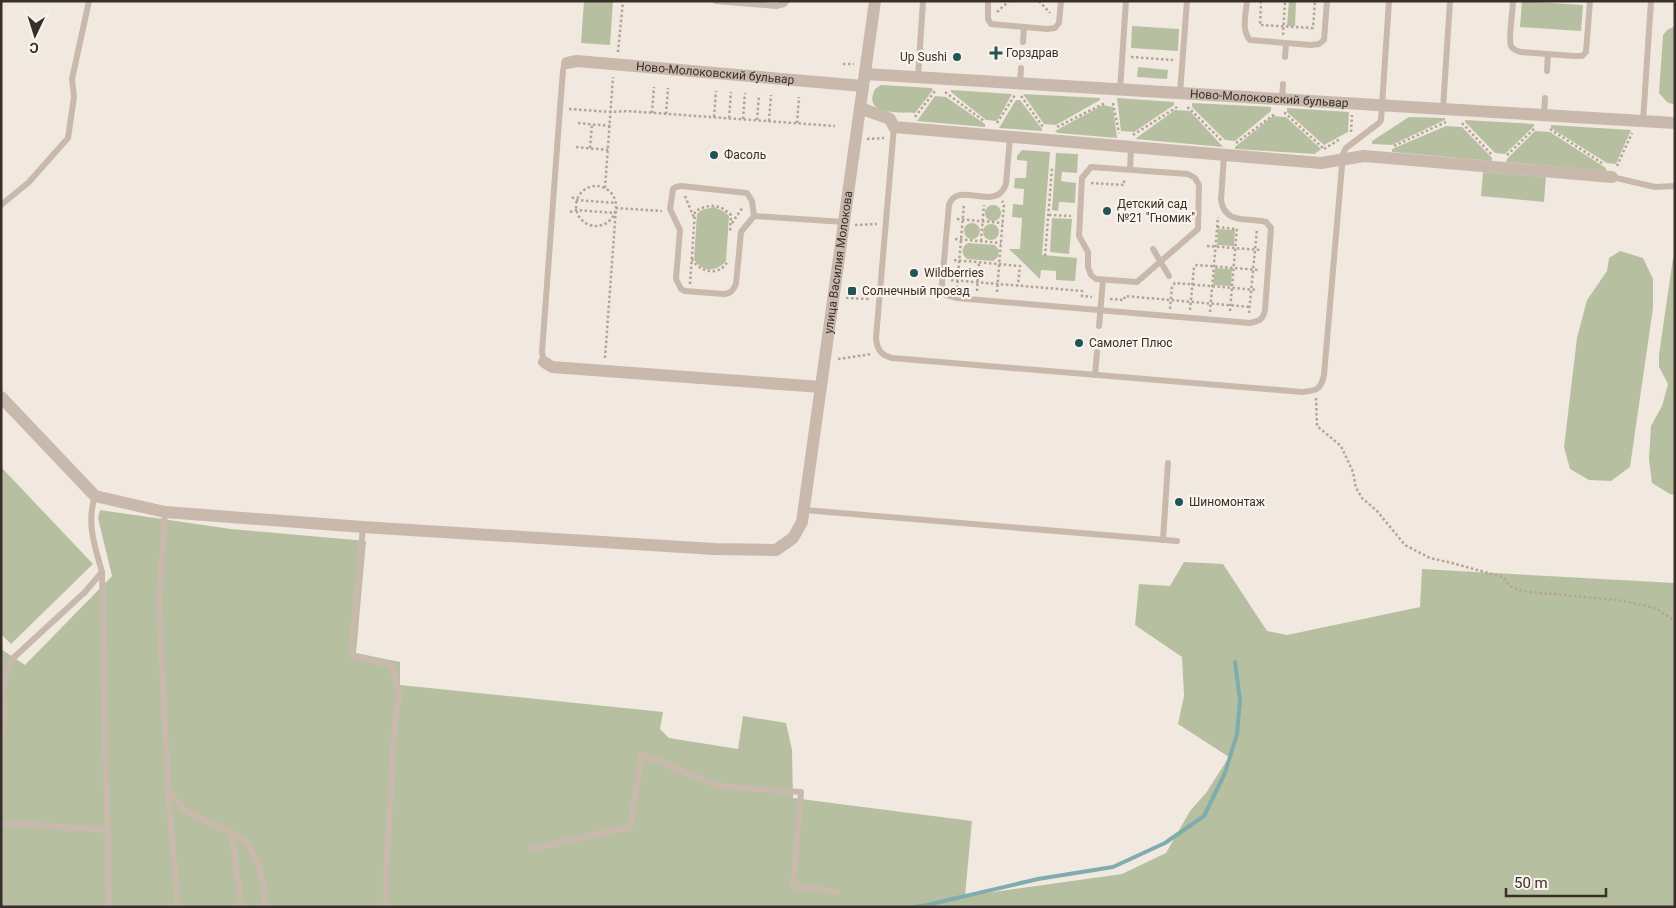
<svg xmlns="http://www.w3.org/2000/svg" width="1676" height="908" font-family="Roboto,sans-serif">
<rect width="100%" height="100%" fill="#f1e9e0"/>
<!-- green -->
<g fill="#b6c0a0">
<polygon points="584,1 613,1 610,45 581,43"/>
<polygon points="1289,1 1296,1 1295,26 1287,26"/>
<polygon points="1522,1 1583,5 1581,31 1520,27"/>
<polygon points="1132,26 1179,29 1178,51 1131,48"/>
<polygon points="1675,26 1675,105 1667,102 1659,93 1663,35 1667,30"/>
<polygon points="1138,67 1168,70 1167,79 1137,77"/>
<path d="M881,85L932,88L933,90L915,113C900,112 862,116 875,89Z"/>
<polygon points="951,90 1012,94 997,121 986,120 951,92"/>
<polygon points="1023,94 1100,98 1100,100 1056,125 1044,124"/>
<polygon points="935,96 946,97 985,124 985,127 917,121"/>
<polygon points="1117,98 1174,102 1174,105 1134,132 1121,131"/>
<polygon points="1016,100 1020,100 1042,129 1042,131 999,128"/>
<polygon points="1192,103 1271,107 1271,111 1235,141 1225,140 1192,107"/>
<polygon points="1103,105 1113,107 1117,138 1058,133 1055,131"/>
<polygon points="1287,108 1349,112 1348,132 1324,145 1287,112"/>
<polygon points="1175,110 1190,111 1223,147 1135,139"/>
<polygon points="1273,116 1286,117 1321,149 1315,154 1235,149 1235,147"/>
<polygon points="1409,117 1445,118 1445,120 1392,145 1372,144 1372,141"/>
<polygon points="1465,120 1534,124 1534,126 1505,154 1495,153 1465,122"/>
<polygon points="1551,125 1631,130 1616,164 1607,163 1551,128"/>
<polygon points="1446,126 1462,127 1492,158 1492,161 1392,152 1392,149"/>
<polygon points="1535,131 1550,132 1606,168 1606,171 1506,162 1507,159"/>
<polygon points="1022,150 1050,152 1042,255 1077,258 1075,281 1056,280 1056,271 1041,270 1040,279 1009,249 1020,249 1022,218 1012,217 1013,204 1023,205 1024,189 1014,188 1015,178 1026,178 1027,161 1017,160 1017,156"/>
<polygon points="1056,153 1078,154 1077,173 1062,172 1061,181 1076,183 1075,203 1059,202 1058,211 1052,210"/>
<polygon points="1483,172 1546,177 1544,202 1481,196"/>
<circle cx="993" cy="213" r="8"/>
<path d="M714,207L725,212L729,216L726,261C716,273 701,272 694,259L697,214L702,210Z"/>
<polygon points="1052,218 1072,219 1069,254 1050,252"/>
<circle cx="972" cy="231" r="8"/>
<circle cx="991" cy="232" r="8"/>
<polygon points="1218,229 1235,230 1234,246 1217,245"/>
<path d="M968,243L995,245L999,250L998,257L993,261L967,259C961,254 961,247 968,243Z"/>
<polygon points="1620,251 1643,258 1653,279 1653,308 1630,467 1611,481 1589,480 1570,469 1564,447 1577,338 1587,300 1607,271 1609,258"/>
<polygon points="1673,258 1675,258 1675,495 1670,494 1652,483 1649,459 1651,426 1662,406 1668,384 1659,367 1659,355"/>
<polygon points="1215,268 1232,269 1231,286 1213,285"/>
<polygon points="1,467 93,564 11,644 1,634"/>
<polygon points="100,510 231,529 366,541 356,653 400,662 400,685 663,712 660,729 669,738 738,749 743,716 786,723 792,750 793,798 972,821 965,896 1122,874 1166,853 1190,811 1206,793 1229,757 1178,724 1184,696 1182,657 1135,625 1139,584 1170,586 1184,562 1223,564 1267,631 1287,635 1420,607 1422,569 1675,583 1675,907 1,907 1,649 25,665 112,576 98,518"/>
</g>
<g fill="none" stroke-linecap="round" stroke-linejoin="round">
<!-- stream -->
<polyline stroke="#80acad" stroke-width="4" points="914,907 927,905 1038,879 1113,867 1165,843 1204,816 1225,773 1237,734 1240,700 1235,662"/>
<!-- path -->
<g stroke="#b5a396" stroke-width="2.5" stroke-dasharray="2.5 2.5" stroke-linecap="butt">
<polyline points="1039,1 1050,13"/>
<polyline points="1261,1 1260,25 1313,28 1315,1"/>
<polyline points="997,12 1009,1"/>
<polyline points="1283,35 1285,1"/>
<polyline points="618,52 623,1"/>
<polyline points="1131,57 1173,60"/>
<polyline points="843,64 854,64"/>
<polyline points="945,92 984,121"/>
<polyline points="1021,96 1043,127"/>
<polyline points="1113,103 1119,133"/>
<polyline points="1187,108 1189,108 1222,141"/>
<polyline points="569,109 611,112 627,111 835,126"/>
<polyline points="652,113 654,87"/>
<polyline points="1284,113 1285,113 1324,149"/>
<polyline points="666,114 668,88"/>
<polyline points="714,117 716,91"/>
<polyline points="915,117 935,91 937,91"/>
<polyline points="729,118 731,92"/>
<polyline points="743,119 745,93"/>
<polyline points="757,120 759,95"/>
<polyline points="769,121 771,95"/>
<polyline points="578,123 610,126"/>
<polyline points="797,123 799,97"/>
<polyline points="997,123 1015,95"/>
<polyline points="1462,123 1492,155"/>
<polyline points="1057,127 1105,103"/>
<polyline points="1550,129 1602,163"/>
<polyline points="1351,132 1352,115"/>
<polyline points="1133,135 1177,107"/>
<polyline points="867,139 884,138"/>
<polyline points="1236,143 1276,113"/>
<polyline points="1394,146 1446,122"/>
<polyline points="576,147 608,150"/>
<polyline points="590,148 592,125"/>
<polyline points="1324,149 1340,139"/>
<polyline points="1507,155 1535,128"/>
<polyline points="1617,166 1632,133"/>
<polyline points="1091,183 1124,185 1124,178"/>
<circle cx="596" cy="206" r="20"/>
<polyline points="605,188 613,77"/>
<polyline points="685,196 694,218"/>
<polyline points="572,197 576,200 616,203"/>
<polyline points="570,212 576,210 615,213"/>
<polyline points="1049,215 1071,216"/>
<polyline points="957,219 1003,223"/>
<polyline points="732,223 743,207"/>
<polyline points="855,225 877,224"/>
<polyline points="1217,227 1235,229"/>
<polyline points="955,239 1001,243"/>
<polyline points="981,241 984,205"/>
<polyline points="1207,246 1261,250"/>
<polyline points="1045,256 1052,168"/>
<path d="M692,259C700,273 721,277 728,260"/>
<polyline points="954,260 1020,266 1018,285"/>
<polyline points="951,280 1082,291 1082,296 1092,297"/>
<path d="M690,284L695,212C708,203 720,204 731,215L730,232"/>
<polyline points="957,288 964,204"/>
<polyline points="977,291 979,262"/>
<polyline points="997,292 1004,204 1002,201"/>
<polyline points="846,298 870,299"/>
<polyline points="1110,299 1124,300 1125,296 1250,307"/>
<polyline points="1170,309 1172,286 1175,283 1257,290"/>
<polyline points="1190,310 1194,267 1197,265 1259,270"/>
<polyline points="1230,311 1237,227"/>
<polyline points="1210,312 1218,217"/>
<polyline points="1249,313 1257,229"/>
<polyline points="605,358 616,208 662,211"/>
<polyline points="838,359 872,354"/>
<polyline points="1316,398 1317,426 1341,446 1353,472 1356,488 1362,498 1377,511 1405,545 1430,558 1452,563 1503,577 1510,586 1522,591 1625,601 1655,608 1675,621"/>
</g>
<!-- lane -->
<g stroke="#c9b9ac" stroke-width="6">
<polyline points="716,1 776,6 784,4 787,1"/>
<polyline points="988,1 988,19 991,24 1047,29 1055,28 1059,23 1061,1"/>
<path d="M1247,1C1246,14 1241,30 1250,40L1311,45L1319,44L1324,40L1327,1"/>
<path d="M1513,1C1513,11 1508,39 1511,46C1513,50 1517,51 1521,52L1574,56H1582L1586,52L1590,1"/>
<polyline points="1023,42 1024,27"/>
<polyline points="1285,57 1286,44"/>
<polyline points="1547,71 1548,54"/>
<polyline points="918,77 923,1"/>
<polyline points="1020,83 1021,68"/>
<polyline points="1120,90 1126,1"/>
<polyline points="1180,93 1187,1"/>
<polyline points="1282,99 1283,84"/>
<polyline points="1443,109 1450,1"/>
<polyline points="1544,115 1545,98"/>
<polyline points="1643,121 1651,1"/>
<path d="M894,127L876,338C877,350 881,355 892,358L1302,392C1317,391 1321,389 1324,375L1343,154L1346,148L1379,123L1381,120L1389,1"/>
<path d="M1010,137L1006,184C996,214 957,179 949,205L942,283V290L946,295L956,298L1250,323C1259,321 1263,320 1265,310L1271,228L1266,222C1247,217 1225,225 1221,200L1224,155"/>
<polygon points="1091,167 1188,174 1195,178 1199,185 1198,229 1137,282 1096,279 1091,275 1088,267 1088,252 1079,236 1082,178"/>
<polyline points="1130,169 1131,147"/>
<polyline points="1612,177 1655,187 1675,186"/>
<polyline points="1,205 29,182 68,138 74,97 72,79 89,1"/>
<path d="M754,216L752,201L747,193L681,186L676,187L673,189L670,209L680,230L676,279L681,289L685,291L724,294C731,293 733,291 736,284L741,232L754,216L844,222"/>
<polyline points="1153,249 1169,276"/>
<polyline points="1099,326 1103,280"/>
<polyline points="544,362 542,352 560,108 563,71 564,66 567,63"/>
<polyline points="1095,375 1097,352"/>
<path d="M95,496C86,523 95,547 102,572L109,907"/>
<polyline points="804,510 1177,541"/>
<polyline points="165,512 159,604 168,789 183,810 227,830 233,839 241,907"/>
<polyline points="363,527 351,656 392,665 399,696 395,723 386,871 386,907"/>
<polyline points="1163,540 1168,463"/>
<path d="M1,735C6,720 3,706 3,691C4,680 7,670 11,660L85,592L102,572"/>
<polyline points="168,790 178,907"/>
<polyline points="1,823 107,830"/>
<polyline points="230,832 248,843 260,869 266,907"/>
<polyline points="530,849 630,827 642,754 718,786 801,792 793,886 838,892"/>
</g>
<!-- street -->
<g stroke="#c9b9ac" stroke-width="12">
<path id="s1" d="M567,63L577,61L863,86"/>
<path id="s2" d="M865,74L1675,123"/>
<polyline points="860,108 890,119 894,127 1321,163 1364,156 1612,177"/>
<polyline points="544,362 552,367 821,387"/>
<path id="s3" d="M1,397L95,496L165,512L363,527L714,549L776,550L793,538L802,522L875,1"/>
</g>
</g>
<!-- markers -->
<g fill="#225457" stroke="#f9f3ec" stroke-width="2">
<path d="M993.5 45.5h5v5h5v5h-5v5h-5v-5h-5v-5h5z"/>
<circle cx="957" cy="57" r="5"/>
<circle cx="714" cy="155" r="5"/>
<circle cx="1107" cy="211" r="5"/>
<circle cx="914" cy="273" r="5"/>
<rect x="847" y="286" width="10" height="10" rx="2.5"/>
<circle cx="1079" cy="343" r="5"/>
<circle cx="1179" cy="502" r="5"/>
</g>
<g text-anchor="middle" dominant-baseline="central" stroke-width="4.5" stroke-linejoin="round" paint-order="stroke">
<!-- poi labels -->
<g font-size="12" fill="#382e2a" stroke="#f9f3ec" text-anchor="start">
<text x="1006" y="53">Горздрав</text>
<text x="947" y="57" text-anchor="end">Up Sushi</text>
<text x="724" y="155">Фасоль</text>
<text x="1117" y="204">Детский сад<tspan x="1117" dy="14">№21 "Гномик"</tspan></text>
<text x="924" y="273">Wildberries</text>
<text x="862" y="291">Солнечный проезд</text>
<text x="1089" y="343">Самолет Плюс</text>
<text x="1189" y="502">Шиномонтаж</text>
</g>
<!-- street labels -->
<g font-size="12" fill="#382e2a" stroke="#f9f3ec">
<text stroke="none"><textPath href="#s1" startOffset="149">Ново-Молоковский бульвар</textPath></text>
<text stroke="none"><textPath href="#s2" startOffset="405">Ново-Молоковский бульвар</textPath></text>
<text stroke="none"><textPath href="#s3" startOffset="1122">улица Василия Молокова</textPath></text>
</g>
</g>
<!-- border -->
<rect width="1676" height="908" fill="none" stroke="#382e2a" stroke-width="5"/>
<!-- north arrow -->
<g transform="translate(35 35) rotate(184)" stroke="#f9f3ec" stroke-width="4" paint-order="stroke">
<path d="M0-4L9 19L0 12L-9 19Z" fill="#382e2a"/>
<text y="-8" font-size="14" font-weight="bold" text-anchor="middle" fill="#382e2a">С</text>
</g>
<!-- scale -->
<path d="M1506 888v8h100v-8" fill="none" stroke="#382e2a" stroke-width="2.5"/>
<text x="1514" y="888" font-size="15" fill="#382e2a" stroke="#f9f3ec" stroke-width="4" paint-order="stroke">50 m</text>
</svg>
